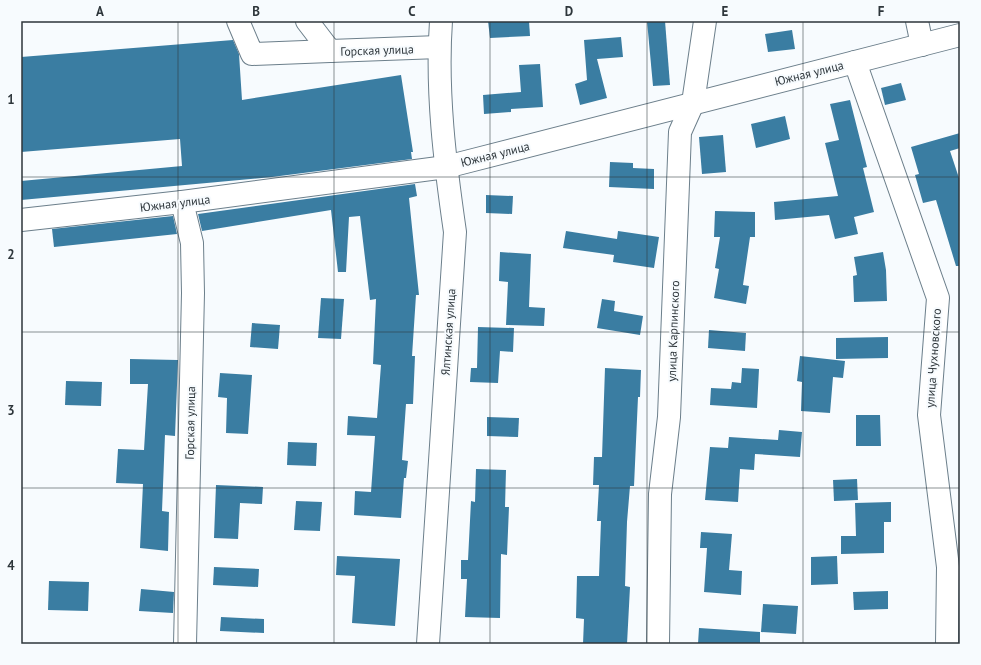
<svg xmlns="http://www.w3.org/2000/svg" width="981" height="665" font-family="'PT Sans',sans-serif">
<rect width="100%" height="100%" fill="#f7fbfe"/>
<!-- building -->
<g fill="#3a7da2">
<polygon points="488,21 529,21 530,36 490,38"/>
<polygon points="647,21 665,21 670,85 653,86"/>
<polygon points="792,30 795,49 768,52 765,34"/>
<polygon points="621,37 623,57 597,59 607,98 580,105 575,84 587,80 584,40"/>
<polygon points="233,40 239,54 242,100 401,75 413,152 411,152 412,159 272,177 21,200 21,181 182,166 180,139 21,152 21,57"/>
<polygon points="540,64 543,107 511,109 511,112 484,114 483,95 521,92 519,65"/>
<polygon points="901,83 906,100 885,105 881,88"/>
<polygon points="850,100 867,167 863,168 874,212 854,217 858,234 835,239 829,215 775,220 774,202 838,196 825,143 839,140 830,104"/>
<polygon points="785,116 790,139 756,148 751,124"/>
<polygon points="960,133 960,148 950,151 960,181 960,266 956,266 936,200 923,203 915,175 919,174 911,147"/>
<polygon points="723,135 726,172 702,174 699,137"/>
<polygon points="610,162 633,163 633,168 654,169 654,189 609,187"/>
<polygon points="415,184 417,196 409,198 419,295 416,295 412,356 415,356 413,404 406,404 402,460 408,461 406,478 404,478 401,518 354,515 355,491 371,492 375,436 347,435 348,416 377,418 381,365 373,364 376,299 370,300 360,216 349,217 346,272 338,272 331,210 202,231 198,214"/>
<polygon points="486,195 513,196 512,214 486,213"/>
<polygon points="715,211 755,212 755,237 750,237 743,285 749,286 746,304 714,298 719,269 715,268 720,237 714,237"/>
<polygon points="173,216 177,234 54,247 52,229"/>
<polygon points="566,231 617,239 618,231 659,237 654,268 613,262 614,255 563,248"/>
<polygon points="500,252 531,254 529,307 545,308 544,326 506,325 508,282 499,281"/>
<polygon points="883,252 886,270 887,301 854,302 853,276 857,275 854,257"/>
<polygon points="321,298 344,299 341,339 318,338"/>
<polygon points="602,299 615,301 614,311 643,316 640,335 597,328"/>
<polygon points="252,323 280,325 278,349 250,347"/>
<polygon points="478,327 514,328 513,352 500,351 498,383 470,382 471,368 477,368"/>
<polygon points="709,330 746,333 745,351 708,348"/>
<polygon points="888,337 888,358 836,359 836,338"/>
<polygon points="800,356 845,361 843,378 833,377 830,413 801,411 802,382 797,381"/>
<polygon points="130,359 178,360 175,436 165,435 162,511 169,512 168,551 140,548 143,484 116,483 118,449 144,450 148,384 130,384"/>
<polygon points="605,368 641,370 640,397 638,397 634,486 630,486 627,522 625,586 630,587 627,644 583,644 584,619 576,618 577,576 599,576 601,521 597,521 599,485 593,485 594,457 602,457"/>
<polygon points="742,368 759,369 757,408 710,405 711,388 731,389 732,382 741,383"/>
<polygon points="220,373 252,375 248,434 226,433 227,398 218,397"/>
<polygon points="66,381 102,382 101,406 65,405"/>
<polygon points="856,415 880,415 881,446 856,446"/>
<polygon points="487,417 519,418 518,437 487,436"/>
<polygon points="779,430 802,432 800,457 755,454 754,470 740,469 738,502 705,500 710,447 728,448 729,437 778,440"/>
<polygon points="288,442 317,443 316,466 287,465"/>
<polygon points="476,469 506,470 505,507 509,507 507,555 501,554 500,618 465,617 467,579 461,579 461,560 468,560 471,501 475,502"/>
<polygon points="857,479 858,500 834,501 833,480"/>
<polygon points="216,485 263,487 262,504 240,503 238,539 214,538"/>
<polygon points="296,501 322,502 320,531 294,530"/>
<polygon points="891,502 891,522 884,522 884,553 841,554 841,536 856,536 855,503"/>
<polygon points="701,532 732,534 729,570 742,571 741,595 704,592 707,548 700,548"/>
<polygon points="337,556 400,559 395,626 352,623 355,576 336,575"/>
<polygon points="837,556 838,584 811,585 811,557"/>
<polygon points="214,567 259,569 258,587 213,585"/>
<polygon points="49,581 89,582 88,611 48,610"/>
<polygon points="141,589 174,592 173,613 139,611"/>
<polygon points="888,591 888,609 854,610 853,592"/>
<polygon points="763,604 798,606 796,634 761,632"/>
<polygon points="221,617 264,619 264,633 220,631"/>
<polygon points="699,628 760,632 760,644 698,644"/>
</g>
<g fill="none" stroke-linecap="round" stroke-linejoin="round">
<!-- street casing -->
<g stroke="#6c7f8b" stroke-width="24">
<g id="street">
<polyline points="238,21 252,54 330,51"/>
<polyline points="307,21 330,51 439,47"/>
<polyline points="917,21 922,45"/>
<polyline points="855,62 938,298 929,415 948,567 947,644"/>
<polyline points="182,202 192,243 193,293 185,644"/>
<polyline points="21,220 182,202 446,167 960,35"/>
<path d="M428,644L455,232C445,163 436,91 441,21"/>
<polyline points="658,644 660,494 669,417 680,132 693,103 705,21"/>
</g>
</g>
<!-- street -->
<use href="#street" stroke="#fff" stroke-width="22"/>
</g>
<!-- grid -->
<path fill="none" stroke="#2e363b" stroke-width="1" stroke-opacity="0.55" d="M178,21V644M334,21V644M490,21V644M647,21V644M803,21V644M21,177H960M21,332H960M21,488H960"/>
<g text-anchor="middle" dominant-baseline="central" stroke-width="4" stroke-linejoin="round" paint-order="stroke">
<!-- street labels -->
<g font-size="12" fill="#2e363b" stroke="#f7fbfe">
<text transform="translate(377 50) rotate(-2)">Горская улица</text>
<text transform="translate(809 73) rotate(-14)">Южная улица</text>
<text transform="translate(495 154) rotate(-14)">Южная улица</text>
<text transform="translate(175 203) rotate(-7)">Южная улица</text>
<text transform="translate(673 331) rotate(-88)">улица Карпинского</text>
<text transform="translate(448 332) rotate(-86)">Ялтинская улица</text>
<text transform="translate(933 358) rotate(-86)">улица Чухновского</text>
<text transform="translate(190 423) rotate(-89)">Горская улица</text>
</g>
</g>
<!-- border -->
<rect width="981" height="665" fill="none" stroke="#f7fbfe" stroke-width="44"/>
<rect x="22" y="22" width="937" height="621" fill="none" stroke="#2e363b" stroke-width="1.5"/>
<g font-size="13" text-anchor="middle" font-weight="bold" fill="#2e363b">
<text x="100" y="16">A</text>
<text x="256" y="16">B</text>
<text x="412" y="16">C</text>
<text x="569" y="16">D</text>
<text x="725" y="16">E</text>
<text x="881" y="16">F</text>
<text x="11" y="104">1</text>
<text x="11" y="259">2</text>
<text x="11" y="415">3</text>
<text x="11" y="570">4</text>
</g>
</svg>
